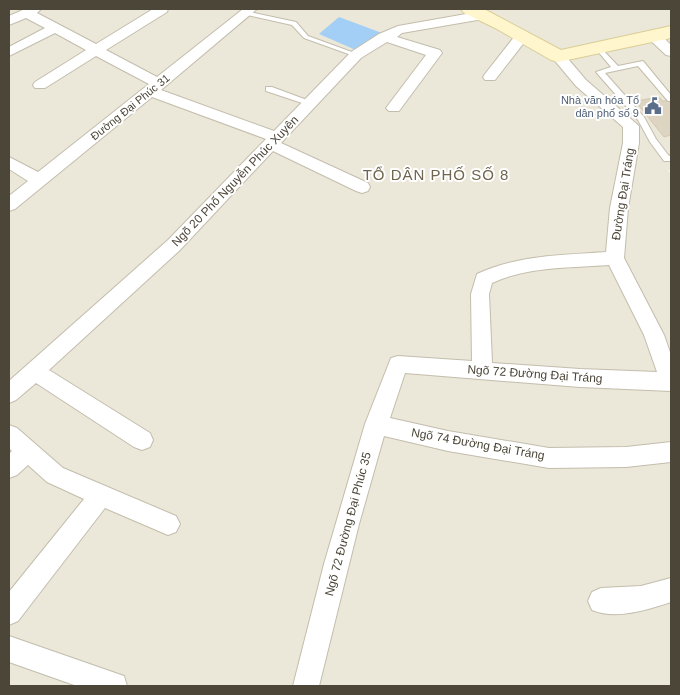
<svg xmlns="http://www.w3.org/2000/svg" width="680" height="695" font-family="Arial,sans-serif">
<rect width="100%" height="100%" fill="#f7f4eb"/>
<!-- residential -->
<polygon fill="#ebe7d9" points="9,9 671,9 671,170 668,170 671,175 671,686 9,686"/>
<!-- water -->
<polygon fill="#a3cff7" points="339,17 382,33 358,51 319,34"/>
<!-- building -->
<polygon fill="#ddd4c2" stroke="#d5cab2" points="659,97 663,101 670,100 671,101 671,135 664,137 635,101"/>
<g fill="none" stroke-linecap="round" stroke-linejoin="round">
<!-- lane casing -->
<g stroke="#c3bdac" stroke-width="2">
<g id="lane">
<polygon points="245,11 296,22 308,36 360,55 354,56 304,38 292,25 243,14 242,13"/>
<polygon points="596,47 600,47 618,66 643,61 671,95 671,101 668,101 638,66 605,73 644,117 656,139 669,156 671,155 671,161 664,161 650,142 638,120 596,72 611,67 596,49"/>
<polygon points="266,87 272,87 315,103 314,105 308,105 266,91"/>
</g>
</g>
<!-- street casing -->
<g stroke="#c3bdac" stroke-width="2">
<g id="street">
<polygon points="25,9 41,9 37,13 96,44 153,9 168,9 167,12 106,50 157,77 243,9 257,9 161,90 274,131 351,52 379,34 398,26 483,11 490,15 483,19 402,33 397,37 440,50 442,53 399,111 389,111 386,108 426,55 387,42 361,58 281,143 368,183 370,187 368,191 362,193 356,191 273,151 180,250 49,370 150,433 153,440 150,447 142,450 134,447 36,383 16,400 9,403 9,381 168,240 266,139 152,97 15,209 9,211 9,196 28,181 9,169 9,157 38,172 149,84 96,56 45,88 35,88 33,85 35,82 86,50 55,33 9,56 9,47 45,28 26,18 9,25 9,16"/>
<polygon points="523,31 530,35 495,80 485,80 483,77 485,74 518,32"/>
<polygon points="654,32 659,33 671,45 671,56 666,55 649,39 647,36 649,33"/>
<path d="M558,52L563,53L586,80L639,126V143L628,208L624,258L664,335L671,355V391L580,387L405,373L390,418L448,431L549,448L626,447L671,442V462L626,467L549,468L448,451L384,436L359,524L319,686H293L324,564L365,424L391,358L398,356L472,361L471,294L477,274C518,255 563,255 606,252L610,208L623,143V127L576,86L551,56ZM609,265L644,335L657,372L580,369L492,363L489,294L492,283C528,266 571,268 609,265Z"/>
<polygon points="9,425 17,428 63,468 176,516 180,524 176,532 168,535 105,508 18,621 9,625 9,592 84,499 47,482 28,465 17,475 9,478 9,454 12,451 9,448"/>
<path d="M671,578V602C647,610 616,620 592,610L588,601L592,592L601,588L641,586Z"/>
<polygon points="9,636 124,676 127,686 77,686 9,662"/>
</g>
</g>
<!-- secondary casing -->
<g stroke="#dacd97" stroke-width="2">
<polygon id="secondary" points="461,9 484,9 561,50 671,26 671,38 558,62 551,60 495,28 464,13"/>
</g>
<!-- lane -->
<use href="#lane" fill="#fff" fill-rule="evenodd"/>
<!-- street -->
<use href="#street" fill="#fff" fill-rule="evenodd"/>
<!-- secondary -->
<use href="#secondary" fill="#fff6cd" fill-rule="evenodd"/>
</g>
<!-- icons -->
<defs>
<g id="civic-bare" transform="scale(1.35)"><path d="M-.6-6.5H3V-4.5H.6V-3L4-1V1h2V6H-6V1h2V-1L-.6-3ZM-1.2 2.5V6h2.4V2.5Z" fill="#5c6f8a" stroke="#fff" stroke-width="2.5" paint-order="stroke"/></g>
</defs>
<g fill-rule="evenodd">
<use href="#civic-bare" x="653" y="106"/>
</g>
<g text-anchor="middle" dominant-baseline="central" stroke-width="4" stroke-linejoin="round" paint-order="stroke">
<!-- far-service labels -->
<g font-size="11" fill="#4e5e75" stroke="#fff" text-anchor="end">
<text x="639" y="100">Nhà văn hóa Tổ<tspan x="639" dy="13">dân phố số 9</tspan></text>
</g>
<!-- far-street labels -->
<g font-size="11" fill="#4c4638" stroke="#fff">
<text transform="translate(130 107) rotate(-39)">Đường Đại Phúc 31</text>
</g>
<!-- street labels -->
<g font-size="12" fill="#4c4638" stroke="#fff">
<text transform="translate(235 181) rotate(-46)">Ngõ 20 Phố Nguyễn Phúc Xuyên</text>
<text transform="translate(623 194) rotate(-81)">Đường Đại Tráng</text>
<text transform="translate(535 374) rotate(4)">Ngõ 72 Đường Đại Tráng</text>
<text transform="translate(478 444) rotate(10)">Ngõ 74 Đường Đại Tráng</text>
<text transform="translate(348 524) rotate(-75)">Ngõ 72 Đường Đại Phúc 35</text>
</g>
<!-- quarter labels -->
<g font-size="15" letter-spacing="1" fill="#70654e" stroke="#fff">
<text x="436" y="174">TỔ DÂN PHỐ SỐ 8</text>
</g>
</g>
<!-- border -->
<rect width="680" height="695" fill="none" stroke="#4c4638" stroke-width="20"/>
</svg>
